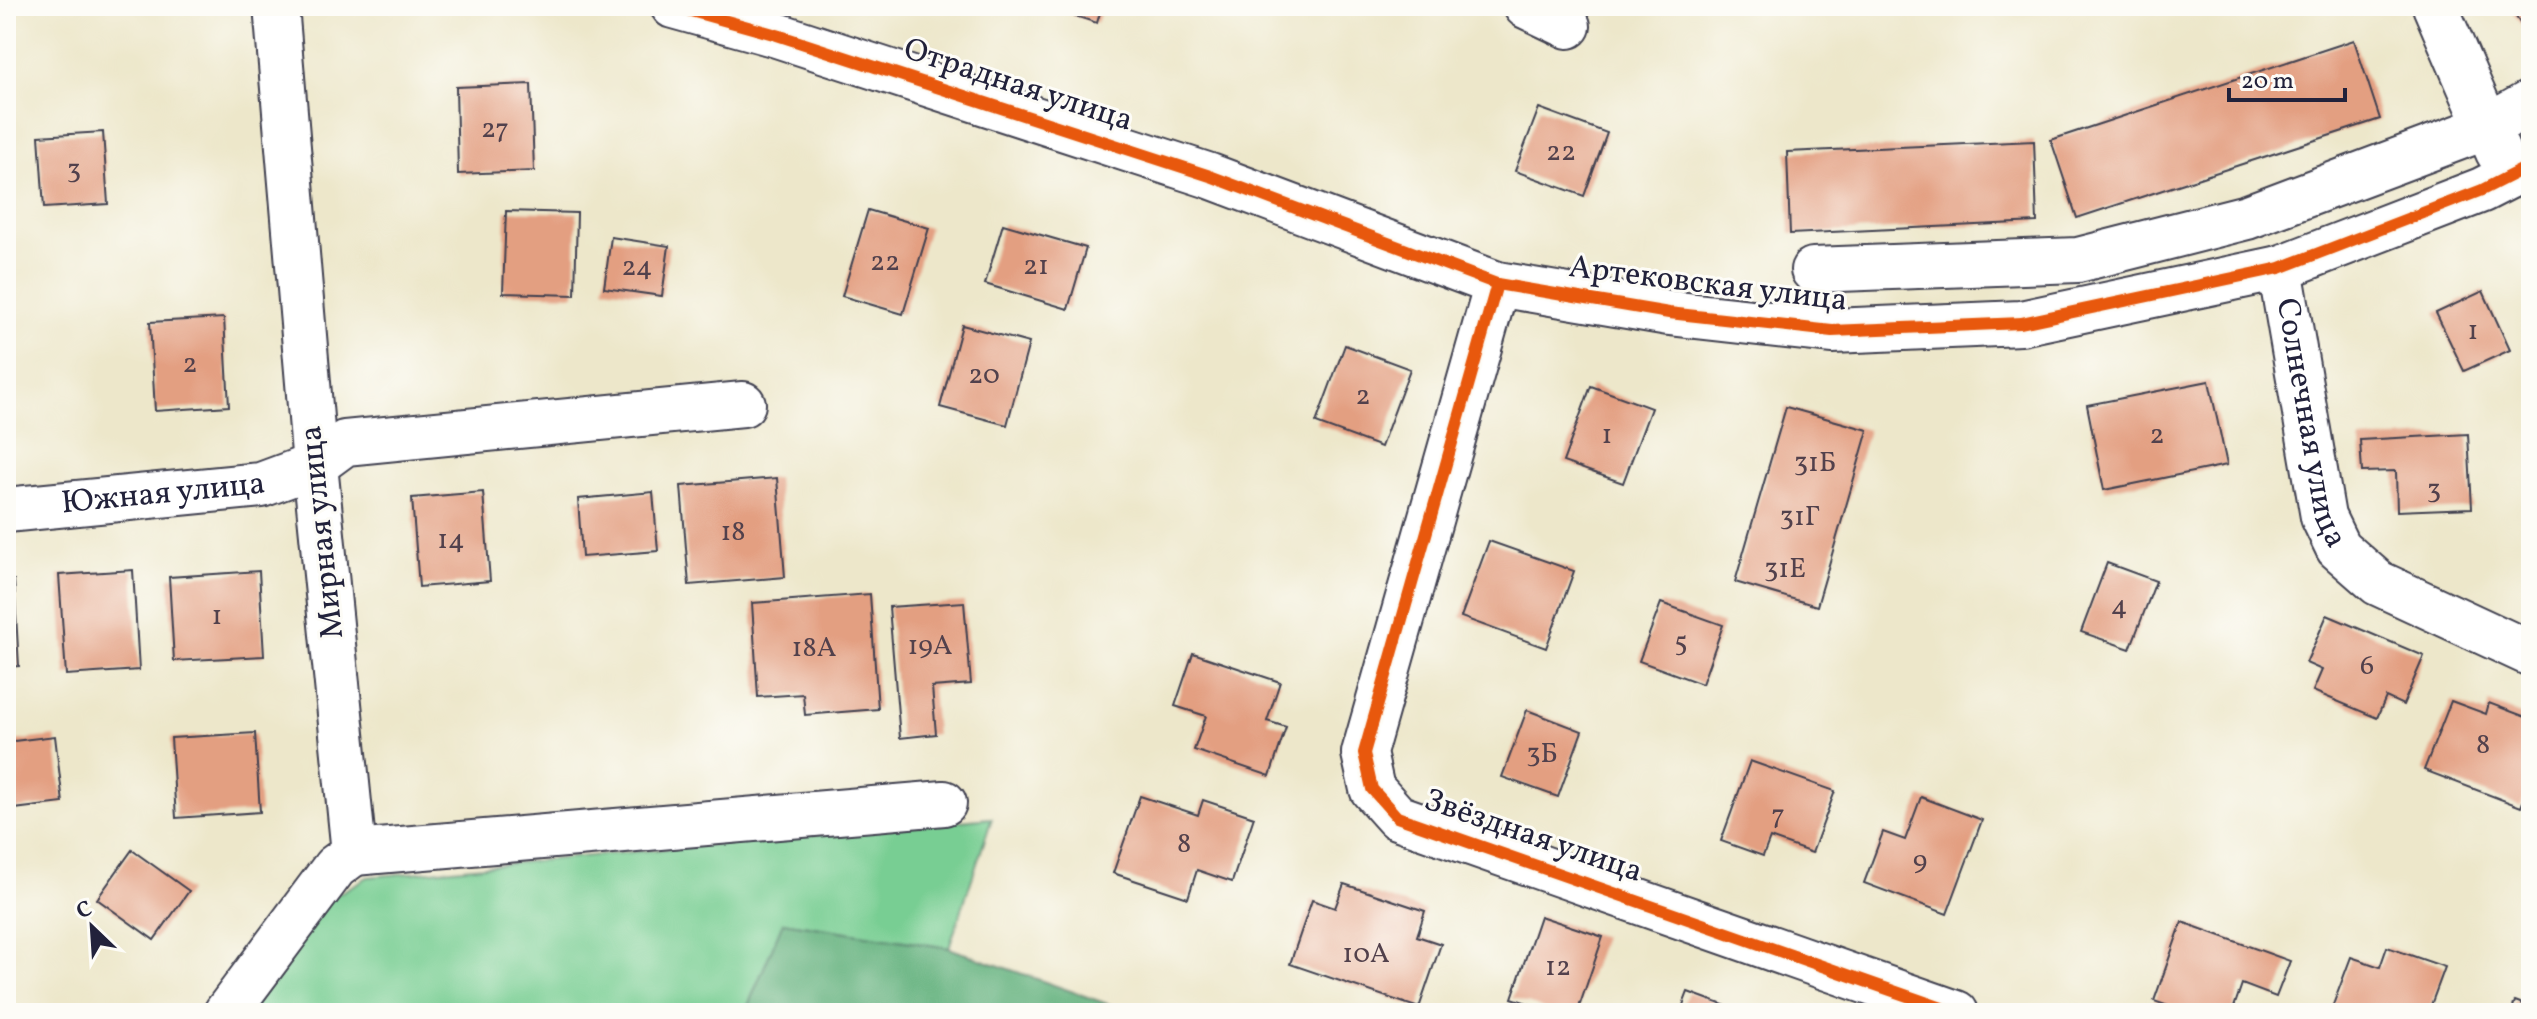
<svg xmlns="http://www.w3.org/2000/svg" width="2537" height="1019" font-family="Vollkorn,serif">
<rect width="100%" height="100%" fill="#fdfcf7"/>
<filter id="ink" filterUnits="userSpaceOnUse"><feTurbulence type="fractalNoise" baseFrequency=".0125" numOctaves="2"/><feDisplacementMap in="SourceGraphic" scale="16" xChannelSelector="R" yChannelSelector="G"/><feConvolveMatrix kernelMatrix="1 2 1 2 8 2 1 2 1" color-interpolation-filters="sRGB"/></filter>
<filter id="wash" filterUnits="userSpaceOnUse"><feTurbulence type="fractalNoise" baseFrequency=".006" numOctaves="4" result="noise"/><feDisplacementMap in="SourceGraphic" scale="32" xChannelSelector="R" yChannelSelector="G"/><feGaussianBlur stdDeviation="1.8" result="paint"/><feColorMatrix in="noise" values="0 0 0 0 0 0 0 0 0 0 0 0 0 0 0 0 0 1.4 0 .05"/><feComposite in="paint" operator="in"/></filter>
<g filter="url(#wash)">
<rect width="100%" height="100%" fill="#ede7ca"/>
<!-- green -->
<polygon fill="#78ce93" stroke="#4d7867" stroke-width="2" points="992,818 949,948 784,922 745,1013 245,1013 327,900 368,877"/>
<!-- forest -->
<polygon fill="#62b17d" stroke="#426a5c" stroke-width="2" points="783,922 949,948 1133,1013 745,1013"/>
<g id="blocks">
<!-- building -->
<g fill="#e39f81">
<polygon points="1044,6 1102,6 1097,23"/>
<polygon points="1915,6 1981,6 1982,8 1915,12"/>
<polygon points="2509,6 2531,6 2531,40"/>
<polygon points="2354,40 2380,119 2077,218 2051,140"/>
<polygon points="531,84 534,171 458,174 456,87"/>
<polygon points="1539,108 1607,133 1584,196 1515,171"/>
<polygon points="103,132 108,204 44,208 39,136"/>
<polygon points="2034,141 2037,222 1790,234 1787,152"/>
<polygon points="868,210 929,228 903,314 842,296"/>
<polygon points="506,211 577,213 575,295 503,293"/>
<polygon points="1003,224 1086,248 1068,309 985,284"/>
<polygon points="611,237 669,246 662,296 604,288"/>
<polygon points="2483,291 2510,350 2464,371 2436,313"/>
<polygon points="224,318 229,406 155,411 150,322"/>
<polygon points="962,325 1029,343 1007,425 940,407"/>
<polygon points="1345,345 1410,369 1381,447 1316,423"/>
<polygon points="2209,381 2227,465 2104,490 2087,405"/>
<polygon points="1591,386 1651,408 1623,483 1563,462"/>
<polygon points="1786,407 1868,430 1817,606 1735,582"/>
<polygon points="2468,434 2472,508 2397,511 2396,471 2362,472 2360,440"/>
<polygon points="777,478 785,577 689,585 681,486"/>
<polygon points="483,492 490,581 419,587 412,498"/>
<polygon points="653,492 658,551 582,557 578,499"/>
<polygon points="1489,541 1574,571 1546,648 1461,617"/>
<polygon points="2107,563 2156,581 2130,649 2081,632"/>
<polygon points="133,570 139,670 66,675 59,575"/>
<polygon points="259,571 264,656 174,661 169,577"/>
<polygon points="14,580 19,666 6,667 6,581"/>
<polygon points="870,594 878,709 805,715 803,694 758,697 752,603"/>
<polygon points="964,602 971,684 932,687 936,734 900,738 889,607"/>
<polygon points="1661,603 1723,625 1702,684 1639,661"/>
<polygon points="2327,615 2424,656 2403,705 2386,697 2377,718 2313,691 2322,670 2306,663"/>
<polygon points="1193,653 1280,682 1267,721 1286,727 1270,776 1194,750 1206,716 1175,706"/>
<polygon points="2451,701 2486,714 2489,703 2531,719 2531,781 2521,807 2424,770"/>
<polygon points="1527,710 1582,731 1558,797 1502,777"/>
<polygon points="255,733 260,812 176,818 171,738"/>
<polygon points="55,736 63,803 6,810 6,742"/>
<polygon points="1750,761 1835,791 1812,853 1770,838 1763,856 1721,841"/>
<polygon points="1140,796 1198,815 1203,800 1254,817 1232,882 1197,870 1188,898 1113,873"/>
<polygon points="1921,797 1982,820 1947,914 1864,883 1883,832 1905,840"/>
<polygon points="132,850 189,891 154,940 97,899"/>
<polygon points="1344,884 1425,911 1417,936 1441,944 1419,1008 1290,964 1312,900 1335,908"/>
<polygon points="1540,916 1603,937 1577,1013 1557,1013 1512,998"/>
<polygon points="2182,922 2290,961 2276,997 2242,984 2232,1013 2188,1013 2154,1001"/>
<polygon points="2387,947 2445,967 2428,1013 2330,1013 2351,957 2380,967"/>
<polygon points="1688,992 1745,1013 1680,1013"/>
<polygon points="2515,1001 2531,1007 2531,1013 2511,1013"/>
</g>
</g>
</g>
<g filter="url(#ink)">
<use href="#blocks" fill-opacity="0" stroke="#404050" stroke-width="2"/>
<g fill="none" stroke-linecap="round" stroke-linejoin="round">
<!-- minor casing -->
<g stroke="#404050" stroke-width="48">
<g id="minor">
<polyline points="673,6 777,35 1210,176 1497,284 1669,313 1832,331 2021,323 2280,268 2482,190 2531,165"/>
<polyline points="1526,6 1568,26"/>
<polyline points="2435,6 2498,152"/>
<path id="s1" d="M2280,268L2323,517L2338,548L2378,583L2531,654"/>
<polyline points="1813,270 2078,260 2247,217 2487,127 2531,102"/>
<polyline points="1497,284 1364,753 1372,789 1397,817 1956,1013"/>
<path id="s2" d="M6,510L261,485L315,465L345,443L743,404"/>
<polyline points="354,853 944,803"/>
<polyline points="226,1013 335,867 354,853 315,465 276,6"/>
</g>
</g>
<!-- minor -->
<use href="#minor" stroke="#fff" stroke-width="44"/>
<!-- cycleway casing -->
<g stroke="#fdfcf7" stroke-width="17">
<g id="cycleway">
<polyline points="673,6 777,35 1210,176 1497,284 1669,313 1832,331 2021,323 2280,268 2482,190 2531,165"/>
<polyline points="1497,284 1364,753 1372,789 1397,817 1956,1013"/>
</g>
</g>
<!-- cycleway -->
<use href="#cycleway" stroke="#e8590c" stroke-width="12"/>
</g>
</g>
<g text-anchor="middle" dominant-baseline="central" stroke-width="6" stroke-linejoin="round" paint-order="stroke">
<!-- number labels -->
<g font-size="28" fill="#52414c">
<text x="495" y="129">27</text>
<text x="1561" y="152">22</text>
<text x="74" y="170">3</text>
<text x="885" y="262">22</text>
<text x="1036" y="266">21</text>
<text x="637" y="267">24</text>
<text x="2473" y="331">1</text>
<text x="190" y="364">2</text>
<text x="984" y="375">20</text>
<text x="1363" y="396">2</text>
<text x="1607" y="435">1</text>
<text x="2157" y="435">2</text>
<text x="1815" y="463">31Б</text>
<text x="2434" y="490">3</text>
<text x="1800" y="517">31Г</text>
<text x="733" y="532">18</text>
<text x="451" y="540">14</text>
<text x="1785" y="569">31Е</text>
<text x="2119" y="606">4</text>
<text x="217" y="616">1</text>
<text x="1681" y="643">5</text>
<text x="930" y="646">19А</text>
<text x="814" y="648">18А</text>
<text x="2367" y="666">6</text>
<text x="2483" y="745">8</text>
<text x="1542" y="754">3Б</text>
<text x="1778" y="815">7</text>
<text x="1184" y="844">8</text>
<text x="1920" y="861">9</text>
<text x="1366" y="954">10А</text>
<text x="1558" y="967">12</text>
</g>
<!-- street labels -->
<g font-size="32" fill="#22223b" stroke="#fdfcf7">
<text transform="translate(1018 86) rotate(18)">Отрадная улица</text>
<text transform="translate(1708 285) rotate(7)">Артековская улица</text>
<text stroke="none"><textPath href="#s1" startOffset="158">Солнечная улица</textPath></text>
<text stroke="none"><textPath href="#s2" startOffset="158">Южная улица</textPath></text>
<text transform="translate(323 532) rotate(-96)">Мирная улица</text>
<text transform="translate(1533 837) rotate(19)">Звёздная улица</text>
</g>
</g>
<!-- margin -->
<rect width="2537" height="1019" fill="none" stroke="#fdfcf7" stroke-width="32"/>
<!-- north arrow -->
<g transform="translate(92 927) rotate(335)" stroke="#fdfcf7" stroke-width="6" paint-order="stroke">
<path d="M0-6L14 30L0 20L-14 30Z" fill="#22223b"/>
<text y="-12" font-size="22" font-weight="bold" text-anchor="middle" fill="#22223b">С</text>
</g>
<!-- scale -->
<path d="M2229 88v12h116v-12" fill="none" stroke="#22223b" stroke-width="4"/>
<text x="2241" y="88" font-size="24" fill="#22223b" stroke="#fdfcf7" stroke-width="6" paint-order="stroke">20 m</text>
</svg>
